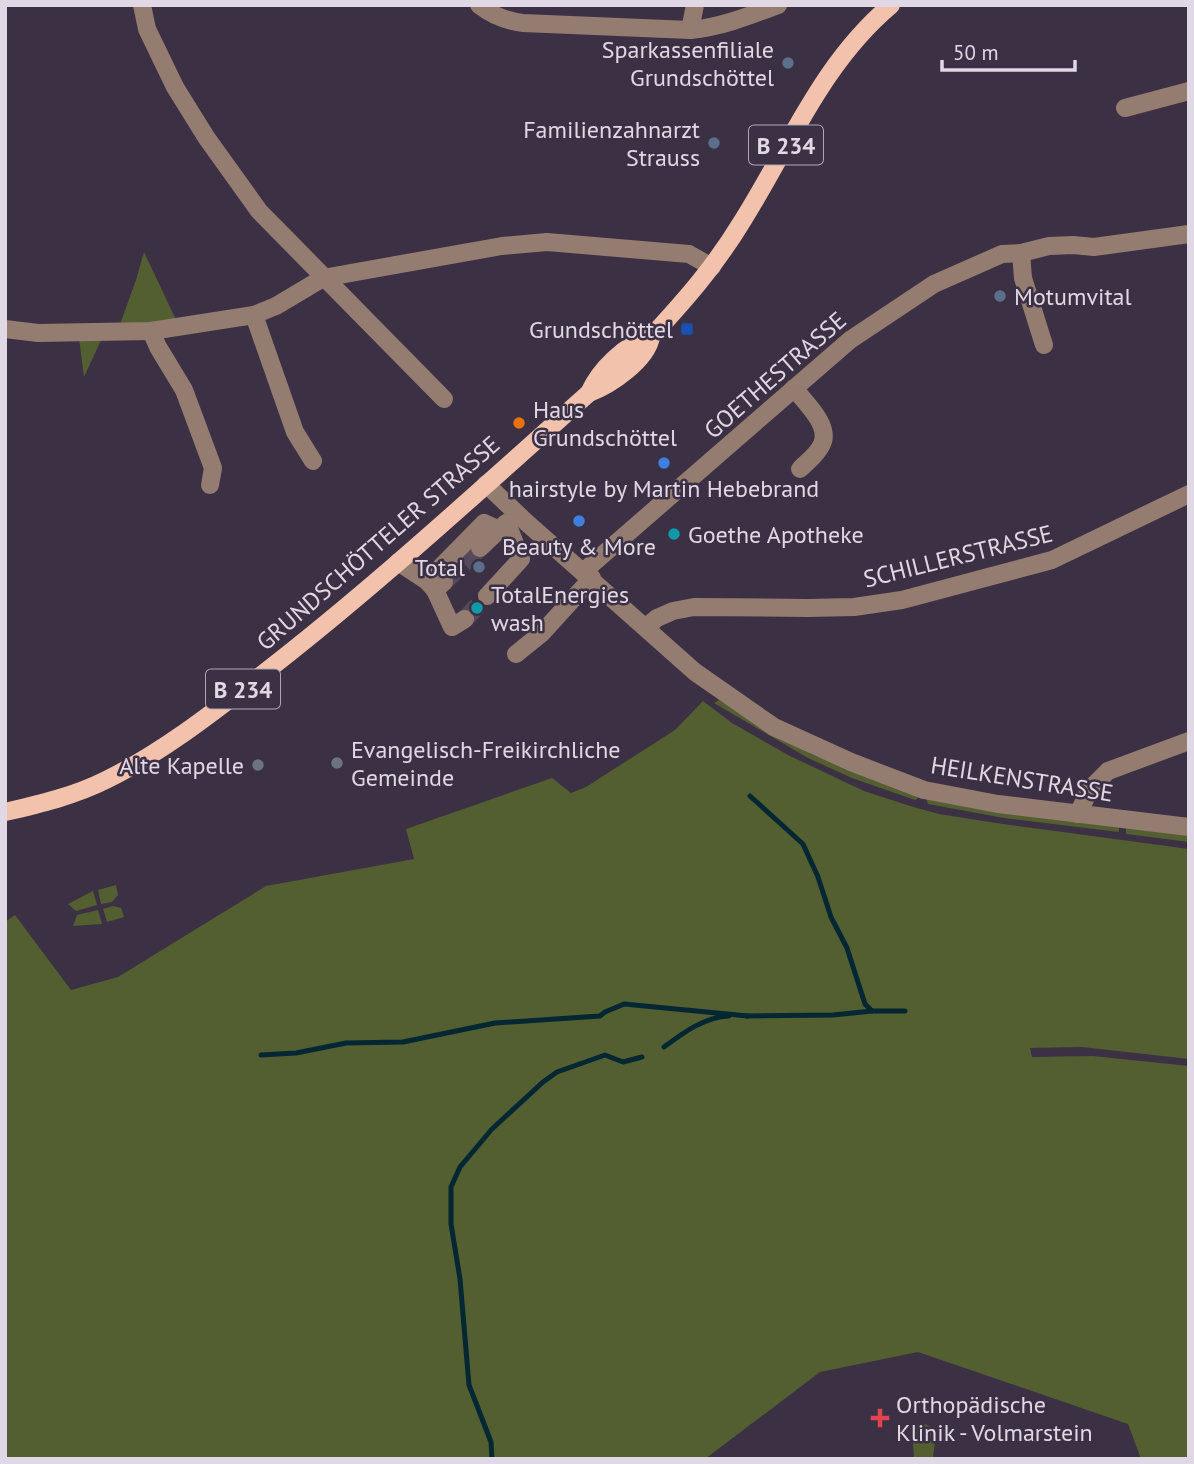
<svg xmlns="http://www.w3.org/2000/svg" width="1194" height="1464" font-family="'PT Sans',sans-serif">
<rect width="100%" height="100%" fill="#3c3044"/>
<!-- green -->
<g fill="#535f30">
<polygon points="144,252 178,324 119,327 136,280"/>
<polygon points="79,338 102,338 84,377"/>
<polygon points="719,700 811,754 919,796 917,799 915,800 852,778 808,758 714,703"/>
<polygon points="703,701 732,723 788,755 864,791 910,806 939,814 996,823 1189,849 1189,1059 1082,1047 1030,1048 1032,1057 1093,1056 1189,1066 1189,1459 1141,1459 1128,1424 918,1352 820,1372 705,1459 5,1459 5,922 15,915 71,990 118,977 266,886 414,859 406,829 552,778 571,793 586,787 675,730"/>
<polygon points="926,798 997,812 1119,827 1119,832 1004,818 928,804"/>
<polygon points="1126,828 1189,835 1189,842 1126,834"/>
<polygon points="116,885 118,895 112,902 101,904 98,890"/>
<polygon points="93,891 97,905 76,911 68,904"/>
<polygon points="113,906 121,908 124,917 107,922 103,909"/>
<polygon points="98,910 102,924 73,926 77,915"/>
<polygon points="925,1424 932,1428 930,1441 935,1442 933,1457 914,1459 912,1425"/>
</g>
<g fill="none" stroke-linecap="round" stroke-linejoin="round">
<!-- stream -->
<g stroke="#042733" stroke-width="5">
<polyline points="750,796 803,844 818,877 831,917 847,948 865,1004 872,1011"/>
<polyline points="746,1016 833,1015 872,1011 905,1011"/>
<path d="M664,1047C683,1033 704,1017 729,1016"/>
<polyline points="261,1055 296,1053 346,1043 403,1042 495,1023 600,1016 605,1012 624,1004 748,1016"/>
<polyline points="492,1459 491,1442 469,1385 460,1279 451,1224 451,1187 460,1167 492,1129 543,1082 557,1072 605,1055 623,1062 642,1057"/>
</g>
<!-- minor-tunnel -->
<g stroke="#55495c" stroke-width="18" stroke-dasharray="18 9" stroke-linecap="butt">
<polyline points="444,582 480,548"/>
<polyline points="465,619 487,596"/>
</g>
<!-- minor -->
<g stroke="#947c71" stroke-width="18">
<polyline points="142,5 147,29 175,87 206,137 259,211 444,399"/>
<path d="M479,5C493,16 506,21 523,23L690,30C721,27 749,16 778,5"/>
<polyline points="690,30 695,5"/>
<polyline points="1125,108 1189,91"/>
<polyline points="1021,253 1023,278 1044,345"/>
<polyline points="254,315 295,432 313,461"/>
<polyline points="5,329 38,333 151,331 254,315 276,306 323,278 502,246 547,242 689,254 712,267"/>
<polyline points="151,331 158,347 184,390 213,468 210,485"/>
<path d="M794,388C804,402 831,425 822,444C818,454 807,462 800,469"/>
<polyline points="486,484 526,522 695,672 774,727 851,762 924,790 998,804 1189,827"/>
<polyline points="480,548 506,523"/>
<polyline points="398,562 427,581 435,590 444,582"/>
<polyline points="584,571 850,340 934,284 1002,254 1021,253 1049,246 1073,245 1094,247 1189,234"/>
<polyline points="427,581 484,523 499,530"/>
<polyline points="435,590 452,627 465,619"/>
<polyline points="487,596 521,559 507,523"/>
<polyline points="646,627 657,618 673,611 694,607 808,608 854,607 902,600 1052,560 1189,494"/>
<polyline points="516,654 542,633 592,578"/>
<polyline points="1078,814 1090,789 1108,771 1189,741"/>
</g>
<!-- major -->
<g stroke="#f2c2ac" stroke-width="18">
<path d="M589,393C600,369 624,345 651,337"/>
<path d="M5,812C40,804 74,796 106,780C161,753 211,714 260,676C374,588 481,489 589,393C611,385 647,360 651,337C687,298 715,266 743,220C790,145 822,63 891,5"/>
</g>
</g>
<!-- markers -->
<g fill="#5c6f8a" stroke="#3c3044" stroke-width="2.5">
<circle cx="788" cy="63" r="7"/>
<circle cx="714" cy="143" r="7"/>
<circle cx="1000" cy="296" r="7"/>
<circle cx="479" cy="567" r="7"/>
</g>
<rect fill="#1a4fb4" stroke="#3c3044" stroke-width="2.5" x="680" y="322" width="14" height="14" rx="3.5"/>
<circle fill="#e8710a" stroke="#3c3044" stroke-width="2.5" cx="519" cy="423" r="7"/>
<g fill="#3f7fe0" stroke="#3c3044" stroke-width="2.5">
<circle cx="664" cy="463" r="7"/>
<circle cx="579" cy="521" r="7"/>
</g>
<g fill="#0f9aa8" stroke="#3c3044" stroke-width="2.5">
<circle cx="674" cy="534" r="7"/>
<circle cx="477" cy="608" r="7"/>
</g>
<g fill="#6b7280" stroke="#3c3044" stroke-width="2.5">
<circle cx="337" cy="763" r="7"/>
<circle cx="258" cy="765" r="7"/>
</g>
<path fill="#e0444e" stroke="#3c3044" stroke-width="2.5" d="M876.5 1407.5h7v7h7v7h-7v7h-7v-7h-7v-7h7z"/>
<g text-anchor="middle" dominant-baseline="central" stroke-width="5" stroke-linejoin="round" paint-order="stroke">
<!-- shield labels -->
<g fill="#3c3044" stroke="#afa6b5" stroke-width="2">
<rect x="749" y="125.5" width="74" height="39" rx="5"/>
<rect x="206" y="669.5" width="74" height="39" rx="5"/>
</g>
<g font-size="23" font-weight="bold" fill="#e0d8e5">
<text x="786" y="145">B 234</text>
<text x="243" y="689">B 234</text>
</g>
<!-- poi labels -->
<g font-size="24" fill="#e0d8e5" stroke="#3c3044" text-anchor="start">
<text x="774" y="49" text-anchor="end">Sparkassenfiliale<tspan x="774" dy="28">Grundschöttel</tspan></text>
<text x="700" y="129" text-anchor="end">Familienzahnarzt<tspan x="700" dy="28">Strauss</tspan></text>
<text x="1014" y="296">Motumvital</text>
<text x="673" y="329" text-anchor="end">Grundschöttel</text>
<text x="533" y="409">Haus<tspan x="533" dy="28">Grundschöttel</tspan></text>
<text x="664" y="488" text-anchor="middle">hairstyle by Martin Hebebrand</text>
<text x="688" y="534">Goethe Apotheke</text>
<text x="579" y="546" text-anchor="middle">Beauty &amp; More</text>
<text x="465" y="567" text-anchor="end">Total</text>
<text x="491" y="594">TotalEnergies<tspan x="491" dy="28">wash</tspan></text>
<text x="351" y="749">Evangelisch-Freikirchliche<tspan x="351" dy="28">Gemeinde</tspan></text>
<text x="244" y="765" text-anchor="end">Alte Kapelle</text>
<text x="896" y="1404">Orthopädische<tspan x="896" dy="28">Klinik - Volmarstein</tspan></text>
</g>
<!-- street labels -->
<g font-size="24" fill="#e0d8e5" stroke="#3c3044">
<text transform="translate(775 375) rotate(-41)">GOETHESTRASSE</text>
<text transform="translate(378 543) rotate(-41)">GRUNDSCHÖTTELER STRASSE</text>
<text transform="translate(958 556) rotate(-14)">SCHILLERSTRASSE</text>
<text transform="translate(1022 779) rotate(9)">HEILKENSTRASSE</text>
</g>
</g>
<!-- border -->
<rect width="1194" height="1464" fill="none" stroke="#e0d8e5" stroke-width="14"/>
<!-- scale -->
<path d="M942 60v10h133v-10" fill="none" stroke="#e0d8e5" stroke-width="3.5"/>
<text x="953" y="60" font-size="21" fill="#e0d8e5" stroke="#3c3044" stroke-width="5" paint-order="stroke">50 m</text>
</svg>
